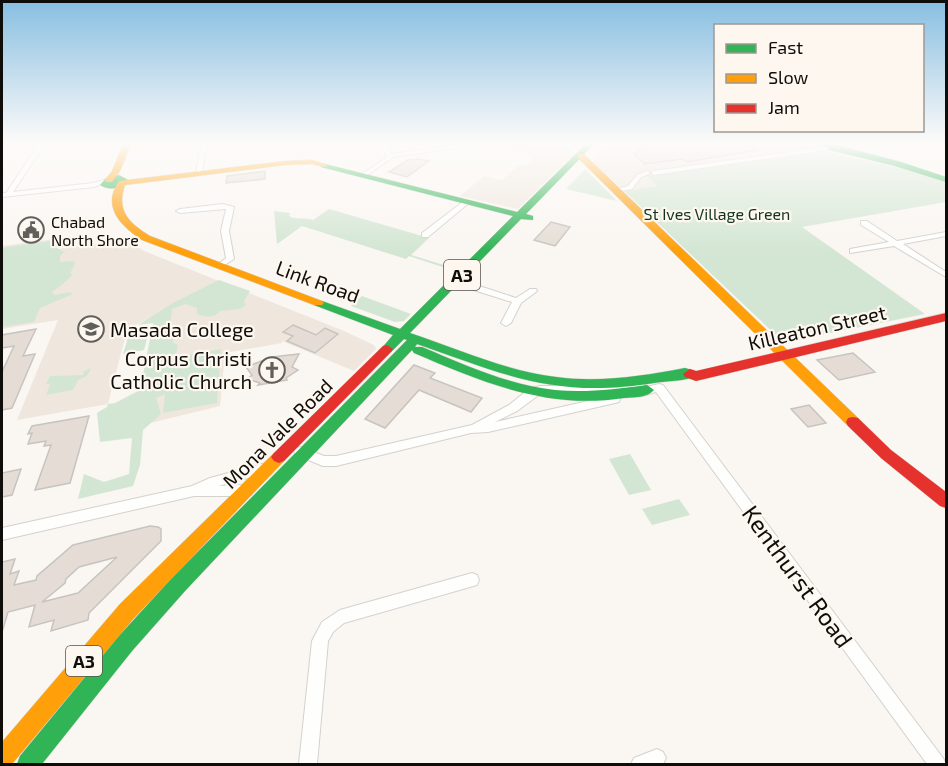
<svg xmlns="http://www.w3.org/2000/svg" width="948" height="766" font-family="'Exo 2',sans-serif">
<rect width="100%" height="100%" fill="#faf6f2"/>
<!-- built -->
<g fill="#efe7de">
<polygon points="511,144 560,144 572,156 518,209 460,196 484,176 502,180 518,166 530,164 533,160 525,151 518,152"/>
<polygon points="607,144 818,144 824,151 646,175 659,186 624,191 593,162"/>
<polygon points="62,238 58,249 126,240 144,251 344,331 374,345 376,349 354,371 282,341 282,343 225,353 220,406 146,424 167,308 127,330 108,404 17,420 58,320 2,329 2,246"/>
</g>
<!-- green -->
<g fill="#d3e6d3">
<polygon points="824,151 905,169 946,182 946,202 802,227 925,314 786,342 781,340 624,191 658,186 645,175"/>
<polygon points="584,170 586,170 617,201 566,189"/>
<path d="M329,209L429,238L411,255L457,269L455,271L409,256L406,259L302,226L277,244L274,211L290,213L289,216C296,220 305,217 313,220Z"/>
<path d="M57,240L55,247L64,252L60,256V262L73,261L75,263L70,274H73C67,281 58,288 52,292L54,295L70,292L73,294L40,308L34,322L2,327V248Z"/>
<path d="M219,280L250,291L244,301L246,305L240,309L220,311C213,319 206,317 197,314V308L185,304L172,309L170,327H177L176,330L170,331V338H176L172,342L178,345L176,354L166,357L165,360L169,365L170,358L221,349L217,403L163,413L165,394L156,398L161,414L143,430L140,465L133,486L78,499L84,474L104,482L129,474L132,438L100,442L97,413L107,407L108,404L115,403L140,390L153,323L138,325L171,304Z"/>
<polygon points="362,296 411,314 404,321 395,322 351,306"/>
<polygon points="150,328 144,350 123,354 130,331"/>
<polygon points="91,368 87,376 78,380 73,390 46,395 50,384 46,384 50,376 83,375 84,371"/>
<polygon points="630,454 651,490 629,495 609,459"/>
<polygon points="679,499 690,515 652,525 642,509"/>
</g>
<!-- building -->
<g fill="#e5ddd5" stroke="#c7c4c0" stroke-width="1.5" fill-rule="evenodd">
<polygon points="645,144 748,144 757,150 687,162 682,159 645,164 634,154"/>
<polygon points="418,159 429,161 407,177 389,172 408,160"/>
<polygon points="265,171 265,179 226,183 227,176"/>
<polygon points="551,222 570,227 555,246 534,240"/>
<polygon points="293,325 316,335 325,328 338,334 315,353 287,341 293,336 283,332"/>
<polygon points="36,329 23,356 35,354 12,408 2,410 2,372 14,346 2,348 2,335"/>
<polygon points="853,353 875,372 839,380 817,360"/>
<polygon points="299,354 292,367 298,370 286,378 287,380 258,385 260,383 247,379 252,375 246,367 272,357"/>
<polygon points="414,365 435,373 430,378 482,398 471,412 419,390 385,428 365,419"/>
<polygon points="809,405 826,423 808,427 791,409"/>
<polygon points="89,416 70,483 35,490 51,445 44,446 46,441 28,444 32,433 28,434 32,426"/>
<polygon points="21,469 12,495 2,497 2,473"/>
<path d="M150,526L158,527L161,529V541L89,613L88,620L51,631L54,620L29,627L35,605L8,612L3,629L2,628V562L15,559L10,574L19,571L14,585L36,580L37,576L73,545ZM117,557L78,593L42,602L65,583L66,579L79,567Z"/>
</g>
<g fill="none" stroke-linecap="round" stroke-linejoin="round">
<!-- street casing -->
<g stroke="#d4d2ce" stroke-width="2">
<g id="street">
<polygon points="39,144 45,144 13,192 93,183 107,179 110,181 94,187 2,197 2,193 6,193"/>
<polygon points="201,144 207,144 202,173 199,175 196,173"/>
<polygon points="381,144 387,144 391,154 465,144 481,144 393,157 366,176 362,176 362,174 387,157"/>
<polygon points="564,144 571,144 584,156 579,157"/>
<polygon points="832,146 835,148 834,149 654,175 651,173 654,171"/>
<polygon points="647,171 649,172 649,174 641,177 632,189 616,192 613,190 628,186 637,175"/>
<polygon points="464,201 470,202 428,237 422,237 422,233"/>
<polygon points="223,204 234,207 229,231 234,259 220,268 216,266 226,258 221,231 226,209 180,213 176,211 180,209"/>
<polygon points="861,221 867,221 897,241 946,232 946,236 903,244 946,272 946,277 894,246 850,253 850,249 889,242 861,225"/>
<polygon points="467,282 516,298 530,289 536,289 537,291 521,303 511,323 506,326 501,323 512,302 464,287 464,283"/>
<polygon points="639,380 644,384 643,387 613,394 540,394 517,411 495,422 615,395 619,396 620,399 619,402 615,403 488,432 471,433 336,466 323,466 296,455 294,452 296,449 300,447 324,456 336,456 472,425 509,405 529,389 540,386 613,386"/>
<polygon points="659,384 663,385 943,758 946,764 927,764 656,392 642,396 637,392 638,389"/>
<polygon points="262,464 266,465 268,469 266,473 218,486 240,485 251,487 253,491 251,495 247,496 194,496 2,540 2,528 192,486 210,478"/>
<polygon points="472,573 477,575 479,580 477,585 344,623 333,632 328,641 317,764 299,764 312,641 322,622 340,610"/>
<polygon points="657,749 663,752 666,758 663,764 631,764 634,758"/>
</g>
</g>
<!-- fast casing -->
<g stroke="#d4d2ce" stroke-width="1">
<g id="fast">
<path d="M586,144H594L526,214L533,216V220L521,219L410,333C458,349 506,371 556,377C599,383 643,376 685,368L695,371L697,374L695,377C683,381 667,381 654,383C556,399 506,375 417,344L415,347H422C465,365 508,385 555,390C586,393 616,389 647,385L654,390C648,398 633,397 624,398C548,410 482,382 414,353L412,350L185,591L132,651L42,764H17L20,756L118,637L171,579L407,340L404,339L391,352H383L381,349L393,335L314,305L312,303L314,301H322L400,329L513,216L321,167V163L517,212Z"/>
<polygon points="823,144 832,144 901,162 946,177 946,182 895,166 829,150"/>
<path d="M119,175L128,180C121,189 109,191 100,185L106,178Z"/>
</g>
</g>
<!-- slow casing -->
<g stroke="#d4d2ce" stroke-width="1">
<g id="slow">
<polygon points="123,144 131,144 120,171 112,182 106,182 105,180 112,171"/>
<polygon points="578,154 584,154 858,418 860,422 858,426 848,426 578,158"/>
<path d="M312,160L328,165L324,167L312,164L285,165L125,185C116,211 129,223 150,236L322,301L324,303L322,305H314L142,240C121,226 101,207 119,181L285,161Z"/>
<polygon points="279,451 284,453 287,457 284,461 134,618 12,764 2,764 2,742 120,604 274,453"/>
</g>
</g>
<!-- jam casing -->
<g stroke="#d4d2ce" stroke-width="1">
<g id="jam">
<polygon points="946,313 946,321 696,381 685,377 683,374 690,369 696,371"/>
<polygon points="387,345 393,349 391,352 284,461 279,463 274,461 271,457 274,453 383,346"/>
<polygon points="853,417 858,418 891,450 946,492 946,508 940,506 881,458 848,426 846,422 848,418"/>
</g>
</g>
<!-- street -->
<use href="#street" fill="#fefefd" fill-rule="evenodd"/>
<!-- fast -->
<use href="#fast" fill="#30b455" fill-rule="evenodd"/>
<!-- slow -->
<use href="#slow" fill="#ff9f0a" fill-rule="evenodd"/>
<!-- jam -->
<use href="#jam" fill="#e5322d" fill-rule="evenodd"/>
</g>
<!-- sky -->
<linearGradient id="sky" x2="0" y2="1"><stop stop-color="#87bee1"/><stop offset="0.57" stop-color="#fdfbf9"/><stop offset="1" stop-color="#fdfbf9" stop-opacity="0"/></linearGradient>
<rect width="948" height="251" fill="url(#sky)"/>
<!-- icons -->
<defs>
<g id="civic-ring" transform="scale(1.35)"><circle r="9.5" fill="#fdf7ef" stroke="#615f5b" stroke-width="1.5"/><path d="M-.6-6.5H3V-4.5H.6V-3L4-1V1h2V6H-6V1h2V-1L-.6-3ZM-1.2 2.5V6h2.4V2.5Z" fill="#615f5b"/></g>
<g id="school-ring" transform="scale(1.35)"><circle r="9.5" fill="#fdf7ef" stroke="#615f5b" stroke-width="1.5"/><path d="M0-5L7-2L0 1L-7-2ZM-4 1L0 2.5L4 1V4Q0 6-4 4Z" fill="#615f5b"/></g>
<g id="church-ring" transform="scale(1.35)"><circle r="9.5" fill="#fdf7ef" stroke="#615f5b" stroke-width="1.5"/><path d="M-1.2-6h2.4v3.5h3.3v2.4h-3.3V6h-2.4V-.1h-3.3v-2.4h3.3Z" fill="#615f5b"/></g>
</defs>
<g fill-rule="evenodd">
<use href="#civic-ring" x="31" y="230"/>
<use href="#school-ring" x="91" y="329"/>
<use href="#church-ring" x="272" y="370"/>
</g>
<g text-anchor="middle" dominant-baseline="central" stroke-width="4.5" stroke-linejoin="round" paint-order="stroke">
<!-- far-park labels -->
<g font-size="16" fill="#0f361b" stroke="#fdf7ef">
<text x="717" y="213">St Ives Village Green</text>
</g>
<!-- far-poi labels -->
<g font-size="16" fill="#0e0d0a" stroke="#fdf7ef" text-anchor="start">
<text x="51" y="221">Chabad<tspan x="51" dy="18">North Shore</tspan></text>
</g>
<!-- shield labels -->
<g fill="#fdf7ef" stroke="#56534f" stroke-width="1.5">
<rect x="444" y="260" width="36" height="30" rx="4.5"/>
<rect x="66" y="646" width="36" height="30" rx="4.5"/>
</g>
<g font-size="18" font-weight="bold" fill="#0e0d0a">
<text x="462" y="275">A3</text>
<text x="84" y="661">A3</text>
</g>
<!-- street labels -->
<g font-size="20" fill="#0e0d0a" stroke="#fdf7ef">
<text transform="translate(318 281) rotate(20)">Link Road</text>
<text transform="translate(817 327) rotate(-13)">Killeaton Street</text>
<text transform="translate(277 433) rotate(-45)">Mona Vale Road</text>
</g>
<!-- poi labels -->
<g font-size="20" fill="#0e0d0a" stroke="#fdf7ef" text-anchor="start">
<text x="110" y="329">Masada College</text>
<text x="252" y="358" text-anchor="end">Corpus Christi<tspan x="252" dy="23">Catholic Church</tspan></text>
</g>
<!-- near-street labels -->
<g font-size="24" fill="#0e0d0a" stroke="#fdf7ef">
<text transform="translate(798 576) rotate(54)">Kenthurst Road</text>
</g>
</g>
<!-- border -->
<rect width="948" height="766" fill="none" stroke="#0e0d0a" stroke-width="6"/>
<!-- legend -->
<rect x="714" y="24" width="210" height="108" fill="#fdf7ef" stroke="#9d9993" stroke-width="1.5"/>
<rect x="726" y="44" width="30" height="9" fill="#30b455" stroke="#9d9993" stroke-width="1.5"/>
<text x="768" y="54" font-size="18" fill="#0e0d0a">Fast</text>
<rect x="726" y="74" width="30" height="9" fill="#ff9f0a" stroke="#9d9993" stroke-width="1.5"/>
<text x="768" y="84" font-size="18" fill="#0e0d0a">Slow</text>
<rect x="726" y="104" width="30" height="9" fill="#e5322d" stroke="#9d9993" stroke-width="1.5"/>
<text x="768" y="114" font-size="18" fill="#0e0d0a">Jam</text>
</svg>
